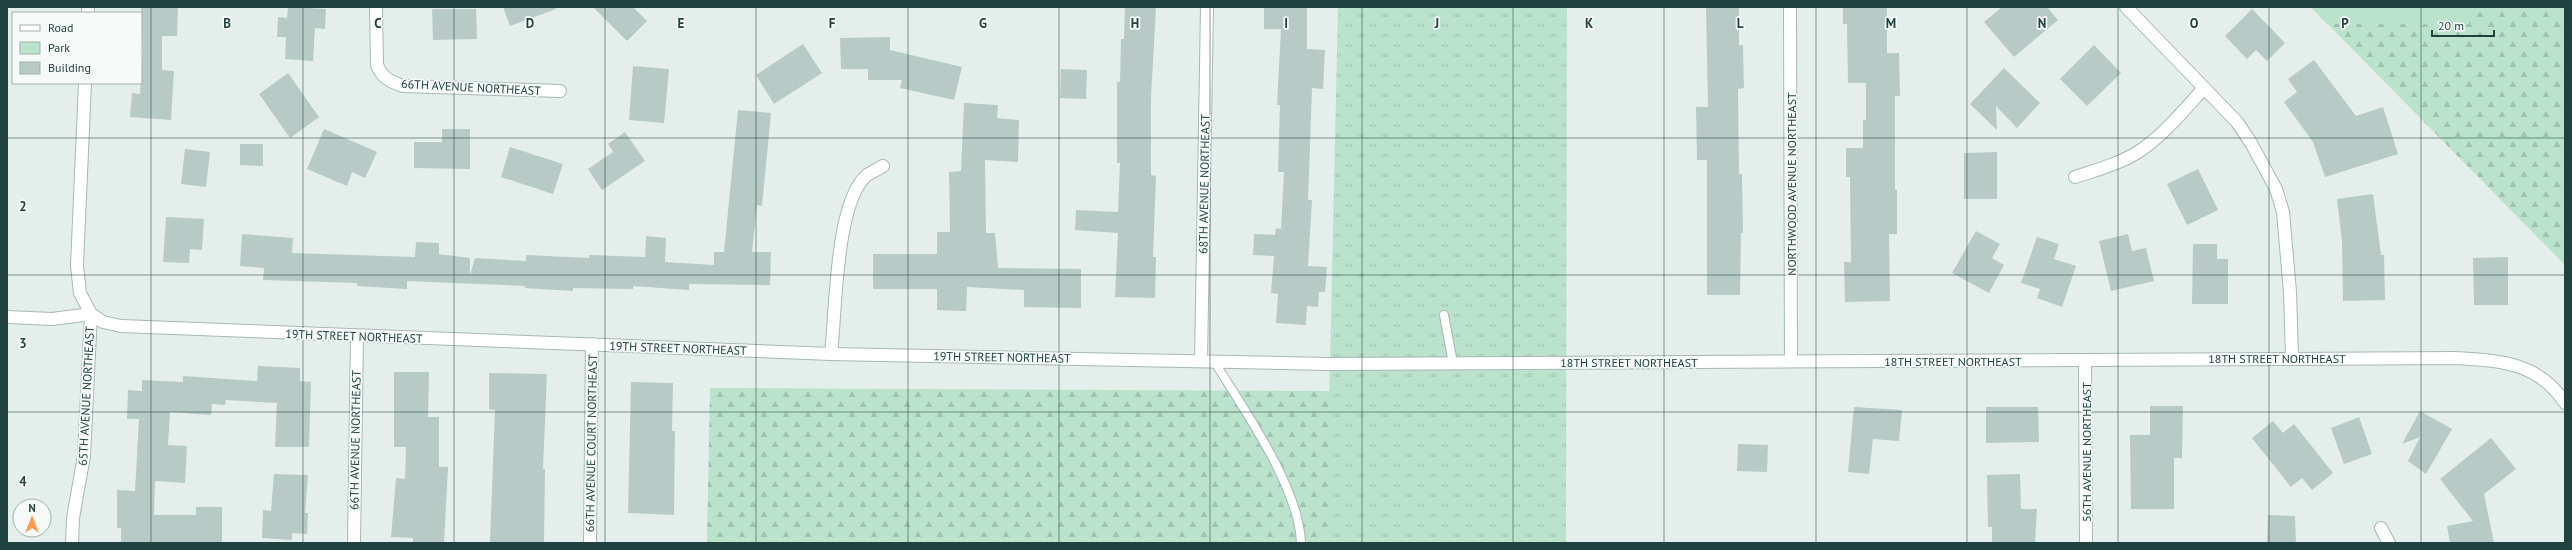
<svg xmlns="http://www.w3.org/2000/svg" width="2572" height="550" font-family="'PT Sans',sans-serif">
<defs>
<pattern id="grass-tufts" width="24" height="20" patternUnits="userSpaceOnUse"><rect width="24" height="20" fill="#bae2cc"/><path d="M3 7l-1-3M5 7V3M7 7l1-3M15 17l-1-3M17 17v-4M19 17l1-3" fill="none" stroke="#a0c3b0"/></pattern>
<pattern id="forest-firs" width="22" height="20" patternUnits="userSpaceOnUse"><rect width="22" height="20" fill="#bae2cc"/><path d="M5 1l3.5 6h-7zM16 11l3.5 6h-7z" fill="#a0c3b0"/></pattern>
</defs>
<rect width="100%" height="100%" fill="#e4efec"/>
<!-- grass -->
<polygon fill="url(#grass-tufts)" points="1338,7 1567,7 1566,543 1326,543"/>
<!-- forest -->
<g fill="url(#forest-firs)">
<polygon points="2311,7 2565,7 2565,265"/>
<polygon points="710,388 1331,391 1326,543 707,543"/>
</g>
<!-- park -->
<polygon fill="#bae2cc" points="2311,7 2469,7 2469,24 2327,24"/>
<!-- building -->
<g fill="#b8cac5">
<polygon points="141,7 178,7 177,36 162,36 162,70 174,71 171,120 130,117 132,93 140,94 143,52"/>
<polygon points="288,7 326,9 325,29 315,28 313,61 285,59 286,37 277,37 278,17 287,18"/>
<polygon points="503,7 555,7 556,9 510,26"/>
<polygon points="593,7 633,7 647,21 627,41"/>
<polygon points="1125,7 1156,7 1151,97 1151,175 1156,176 1153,257 1156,257 1155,298 1115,297 1118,233 1075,230 1076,210 1118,212 1120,163 1117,163 1117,82 1120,82 1121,39 1124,39"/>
<polygon points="1264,7 1307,7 1307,49 1325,50 1323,89 1312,88 1308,200 1312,200 1308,266 1327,267 1325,292 1319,292 1318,307 1307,306 1306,325 1276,323 1278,294 1271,293 1274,256 1253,255 1254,234 1275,235 1276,228 1281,229 1284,172 1278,172 1280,105 1277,105 1281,29 1264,29"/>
<polygon points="1706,7 1739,7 1739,45 1743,45 1744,88 1738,89 1739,174 1742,174 1743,233 1741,233 1740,295 1707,295 1707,160 1697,160 1696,107 1708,107"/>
<polygon points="1843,7 1887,7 1887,53 1899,53 1900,96 1895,96 1895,190 1897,190 1897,234 1889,234 1890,301 1845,302 1844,262 1851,262 1850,177 1846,177 1846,148 1863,148 1863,120 1866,120 1866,83 1848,83 1847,24 1843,24"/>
<polygon points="2002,7 2047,7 2058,20 2014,57 1984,22"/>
<polygon points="432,9 476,9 477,39 433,40"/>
<polygon points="2252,9 2285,43 2267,61 2256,50 2247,59 2225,36"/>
<polygon points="890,37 890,50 962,67 954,100 900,88 902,80 868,80 868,69 841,69 840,38"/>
<polygon points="803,44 822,73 774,104 756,75"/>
<polygon points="2094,45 2121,73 2087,106 2060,79"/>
<polygon points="2314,60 2356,116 2383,107 2398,154 2325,177 2313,142 2284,102 2297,92 2288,79"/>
<polygon points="633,66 669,69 664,123 629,120"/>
<polygon points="2004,68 2040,103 2017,128 1996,106 1997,130 1970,104"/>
<polygon points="1061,69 1087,70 1086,99 1060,98"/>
<polygon points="288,73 319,117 290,138 259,94"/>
<polygon points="964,103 998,105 997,118 1019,120 1018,162 985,160 986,233 995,233 998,268 1081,269 1081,308 1024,307 1024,290 967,287 966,311 937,310 937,289 873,289 873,254 937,254 937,232 950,232 949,172 961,171"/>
<polygon points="738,110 771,113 762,206 757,205 752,252 771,252 770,285 689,284 689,290 633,286 633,289 573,288 573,291 525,288 525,286 407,281 407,289 357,286 357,283 263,280 264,268 240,266 242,234 293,238 292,253 415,257 416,242 439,243 439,254 470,258 470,275 475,258 526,261 526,255 589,258 589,255 645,257 646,236 666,238 665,262 714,265 714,252 724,252"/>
<polygon points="324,129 377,152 365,178 352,172 347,186 307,169"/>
<polygon points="442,129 470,129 470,169 414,168 414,142 442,142"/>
<polygon points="625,132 645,161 602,190 588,169 613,152 608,144"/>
<polygon points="240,144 263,144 263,166 240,165"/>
<polygon points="510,147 563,164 553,194 501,177"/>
<polygon points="185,149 210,152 206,187 181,184"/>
<polygon points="1997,152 1997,199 1964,199 1964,153"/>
<polygon points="2198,169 2218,210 2187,225 2167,184"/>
<polygon points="2373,194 2381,255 2384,255 2385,300 2343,301 2342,241 2337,199"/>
<polygon points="166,217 204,219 202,250 190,249 189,263 163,262"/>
<polygon points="1976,231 2000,244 1992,258 2004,265 1989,293 1952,273"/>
<polygon points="2128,234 2132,251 2146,248 2154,281 2111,291 2099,241"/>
<polygon points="2037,237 2059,244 2054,259 2076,266 2062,307 2037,298 2040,289 2021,283"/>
<polygon points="2193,244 2217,244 2217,259 2228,259 2228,304 2192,304"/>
<polygon points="2508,257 2508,305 2474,305 2473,258"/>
<polygon points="258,366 300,368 300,381 311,382 309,447 275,447 277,403 226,400 225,405 212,404 211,415 170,412 168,445 187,446 185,483 155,481 154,515 196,515 196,507 222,507 222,543 121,543 121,528 117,528 117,490 135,491 139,419 127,419 128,390 142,391 142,380 183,382 183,376 257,381"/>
<polygon points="394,372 429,372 428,417 439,417 439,467 448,467 444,543 413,543 413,538 391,537 396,478 405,479 406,447 394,447"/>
<polygon points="489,373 547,374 543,469 545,469 544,543 490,543 495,410 489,409"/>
<polygon points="631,382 673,383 672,431 675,431 674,515 628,513"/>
<polygon points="2150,406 2183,406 2182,458 2174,458 2174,509 2131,509 2130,435 2150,435"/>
<polygon points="1854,407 1902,410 1899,441 1873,439 1869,474 1848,472"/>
<polygon points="1986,407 2038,407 2039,442 1986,443"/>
<polygon points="2420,411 2452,429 2426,474 2408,461 2420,437 2402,444"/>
<polygon points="2359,417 2372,454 2344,464 2331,428"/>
<polygon points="2273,421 2283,433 2294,424 2333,473 2312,490 2302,478 2291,487 2252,438"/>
<polygon points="2491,438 2516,469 2484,494 2494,543 2450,543 2447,526 2473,521 2440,479"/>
<polygon points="1738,444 1768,445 1767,472 1737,471"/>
<polygon points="274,474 308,475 305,513 308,513 307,534 292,533 292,540 262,538 263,510 271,511"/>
<polygon points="2020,474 2021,509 2037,509 2035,543 1992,543 1992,527 1988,527 1987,475"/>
<polygon points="2268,515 2295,516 2296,543 2267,543"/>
</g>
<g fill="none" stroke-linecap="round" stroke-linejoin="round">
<!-- lane casing -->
<g stroke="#a6b8b5" stroke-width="10">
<g id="lane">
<polyline points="1444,315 1453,363"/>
<path d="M1214,361C1244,410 1299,487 1301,543"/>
</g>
</g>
<!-- street casing -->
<g stroke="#a6b8b5" stroke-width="14">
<g id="street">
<path d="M376,7L377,65C382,78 391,82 403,86L560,91"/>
<polyline points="1790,7 1791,361"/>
<polyline points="2126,7 2237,122 2251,143 2276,189 2283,212 2290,292 2292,357"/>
<polyline points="88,13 88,7"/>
<path d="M2075,177C2096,170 2119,164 2138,152C2163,136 2184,110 2204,88"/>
<path d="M7,317L52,319L91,314L103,322L121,326L831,354L1329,364L2456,358C2501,361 2538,362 2565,403"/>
<path d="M831,354C836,312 835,202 867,175C872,172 878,169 883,166"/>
<polyline points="1201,361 1207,7"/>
<polyline points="2085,361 2086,543"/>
<polyline points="2381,528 2389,543"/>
<polyline points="72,543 73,518 84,456 91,314 80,293 77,266 85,83"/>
<polyline points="354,543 357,336"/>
<polyline points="590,543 592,344"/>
</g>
</g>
<!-- lane -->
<use href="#lane" stroke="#fff" stroke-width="8"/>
<!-- street -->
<use href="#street" stroke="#fff" stroke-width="12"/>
</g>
<!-- grid -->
<path fill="none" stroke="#21423f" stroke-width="1" stroke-opacity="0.55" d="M151,7V543M303,7V543M454,7V543M605,7V543M756,7V543M908,7V543M1059,7V543M1210,7V543M1362,7V543M1513,7V543M1664,7V543M1816,7V543M1967,7V543M2118,7V543M2269,7V543M2421,7V543M7,138H2565M7,275H2565M7,412H2565"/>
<g text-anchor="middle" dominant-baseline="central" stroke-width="3.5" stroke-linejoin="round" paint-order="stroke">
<!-- street labels -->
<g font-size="12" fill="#21423f" stroke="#f5faf9">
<text transform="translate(471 87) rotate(3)">66TH AVENUE NORTHEAST</text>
<text transform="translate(1204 184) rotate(-89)">68TH AVENUE NORTHEAST</text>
<text transform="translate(1791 184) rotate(-90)">NORTHWOOD AVENUE NORTHEAST</text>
<text transform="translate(354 336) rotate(2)">19TH STREET NORTHEAST</text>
<text transform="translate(678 348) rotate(2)">19TH STREET NORTHEAST</text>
<text transform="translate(1002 357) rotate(1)">19TH STREET NORTHEAST</text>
<text x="2277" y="358">18TH STREET NORTHEAST</text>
<text x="1953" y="361">18TH STREET NORTHEAST</text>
<text x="1629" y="362">18TH STREET NORTHEAST</text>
<text transform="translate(86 396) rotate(-87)">65TH AVENUE NORTHEAST</text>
<text transform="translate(355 440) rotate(-89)">66TH AVENUE NORTHEAST</text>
<text transform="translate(591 443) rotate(-89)">66TH AVENUE COURT NORTHEAST</text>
<text transform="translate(2086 452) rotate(-90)">56TH AVENUE NORTHEAST</text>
</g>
</g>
<g font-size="13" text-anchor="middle" font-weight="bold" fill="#21423f" stroke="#f5faf9" stroke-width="3.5" stroke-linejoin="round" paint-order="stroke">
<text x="227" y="28">B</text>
<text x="378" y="28">C</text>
<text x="530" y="28">D</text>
<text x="681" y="28">E</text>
<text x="832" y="28">F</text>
<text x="983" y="28">G</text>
<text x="1135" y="28">H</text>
<text x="1286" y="28">I</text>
<text x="1437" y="28">J</text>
<text x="1589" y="28">K</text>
<text x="1740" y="28">L</text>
<text x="1891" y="28">M</text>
<text x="2042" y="28">N</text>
<text x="2194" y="28">O</text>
<text x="2345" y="28">P</text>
<text x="23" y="211">2</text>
<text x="23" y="348">3</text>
<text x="23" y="486">4</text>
</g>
<!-- border -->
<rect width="2572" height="550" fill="none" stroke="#21423f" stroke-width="16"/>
<!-- legend -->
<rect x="12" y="12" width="130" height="72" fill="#f5faf9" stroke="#a0b0af"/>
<rect x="20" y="25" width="20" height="6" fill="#ffffff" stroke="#a0b0af"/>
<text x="48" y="32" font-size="12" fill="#21423f">Road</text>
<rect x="20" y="42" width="20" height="12" fill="#bae2cc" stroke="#a0b0af"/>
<text x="48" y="52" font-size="12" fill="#21423f">Park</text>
<rect x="20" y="62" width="20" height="12" fill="#b8cac5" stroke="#a0b0af"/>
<text x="48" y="72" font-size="12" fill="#21423f">Building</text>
<!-- north arrow -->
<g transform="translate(32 518)"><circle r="19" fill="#f5faf9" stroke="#a0b0af"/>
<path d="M0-3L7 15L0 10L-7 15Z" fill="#ff9b51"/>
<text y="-6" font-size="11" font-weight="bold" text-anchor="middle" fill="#21423f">N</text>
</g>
<!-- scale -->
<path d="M2432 30v6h62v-6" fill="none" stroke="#21423f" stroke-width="2"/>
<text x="2438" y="30" font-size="12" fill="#21423f" stroke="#f5faf9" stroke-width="3" paint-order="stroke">20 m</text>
</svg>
